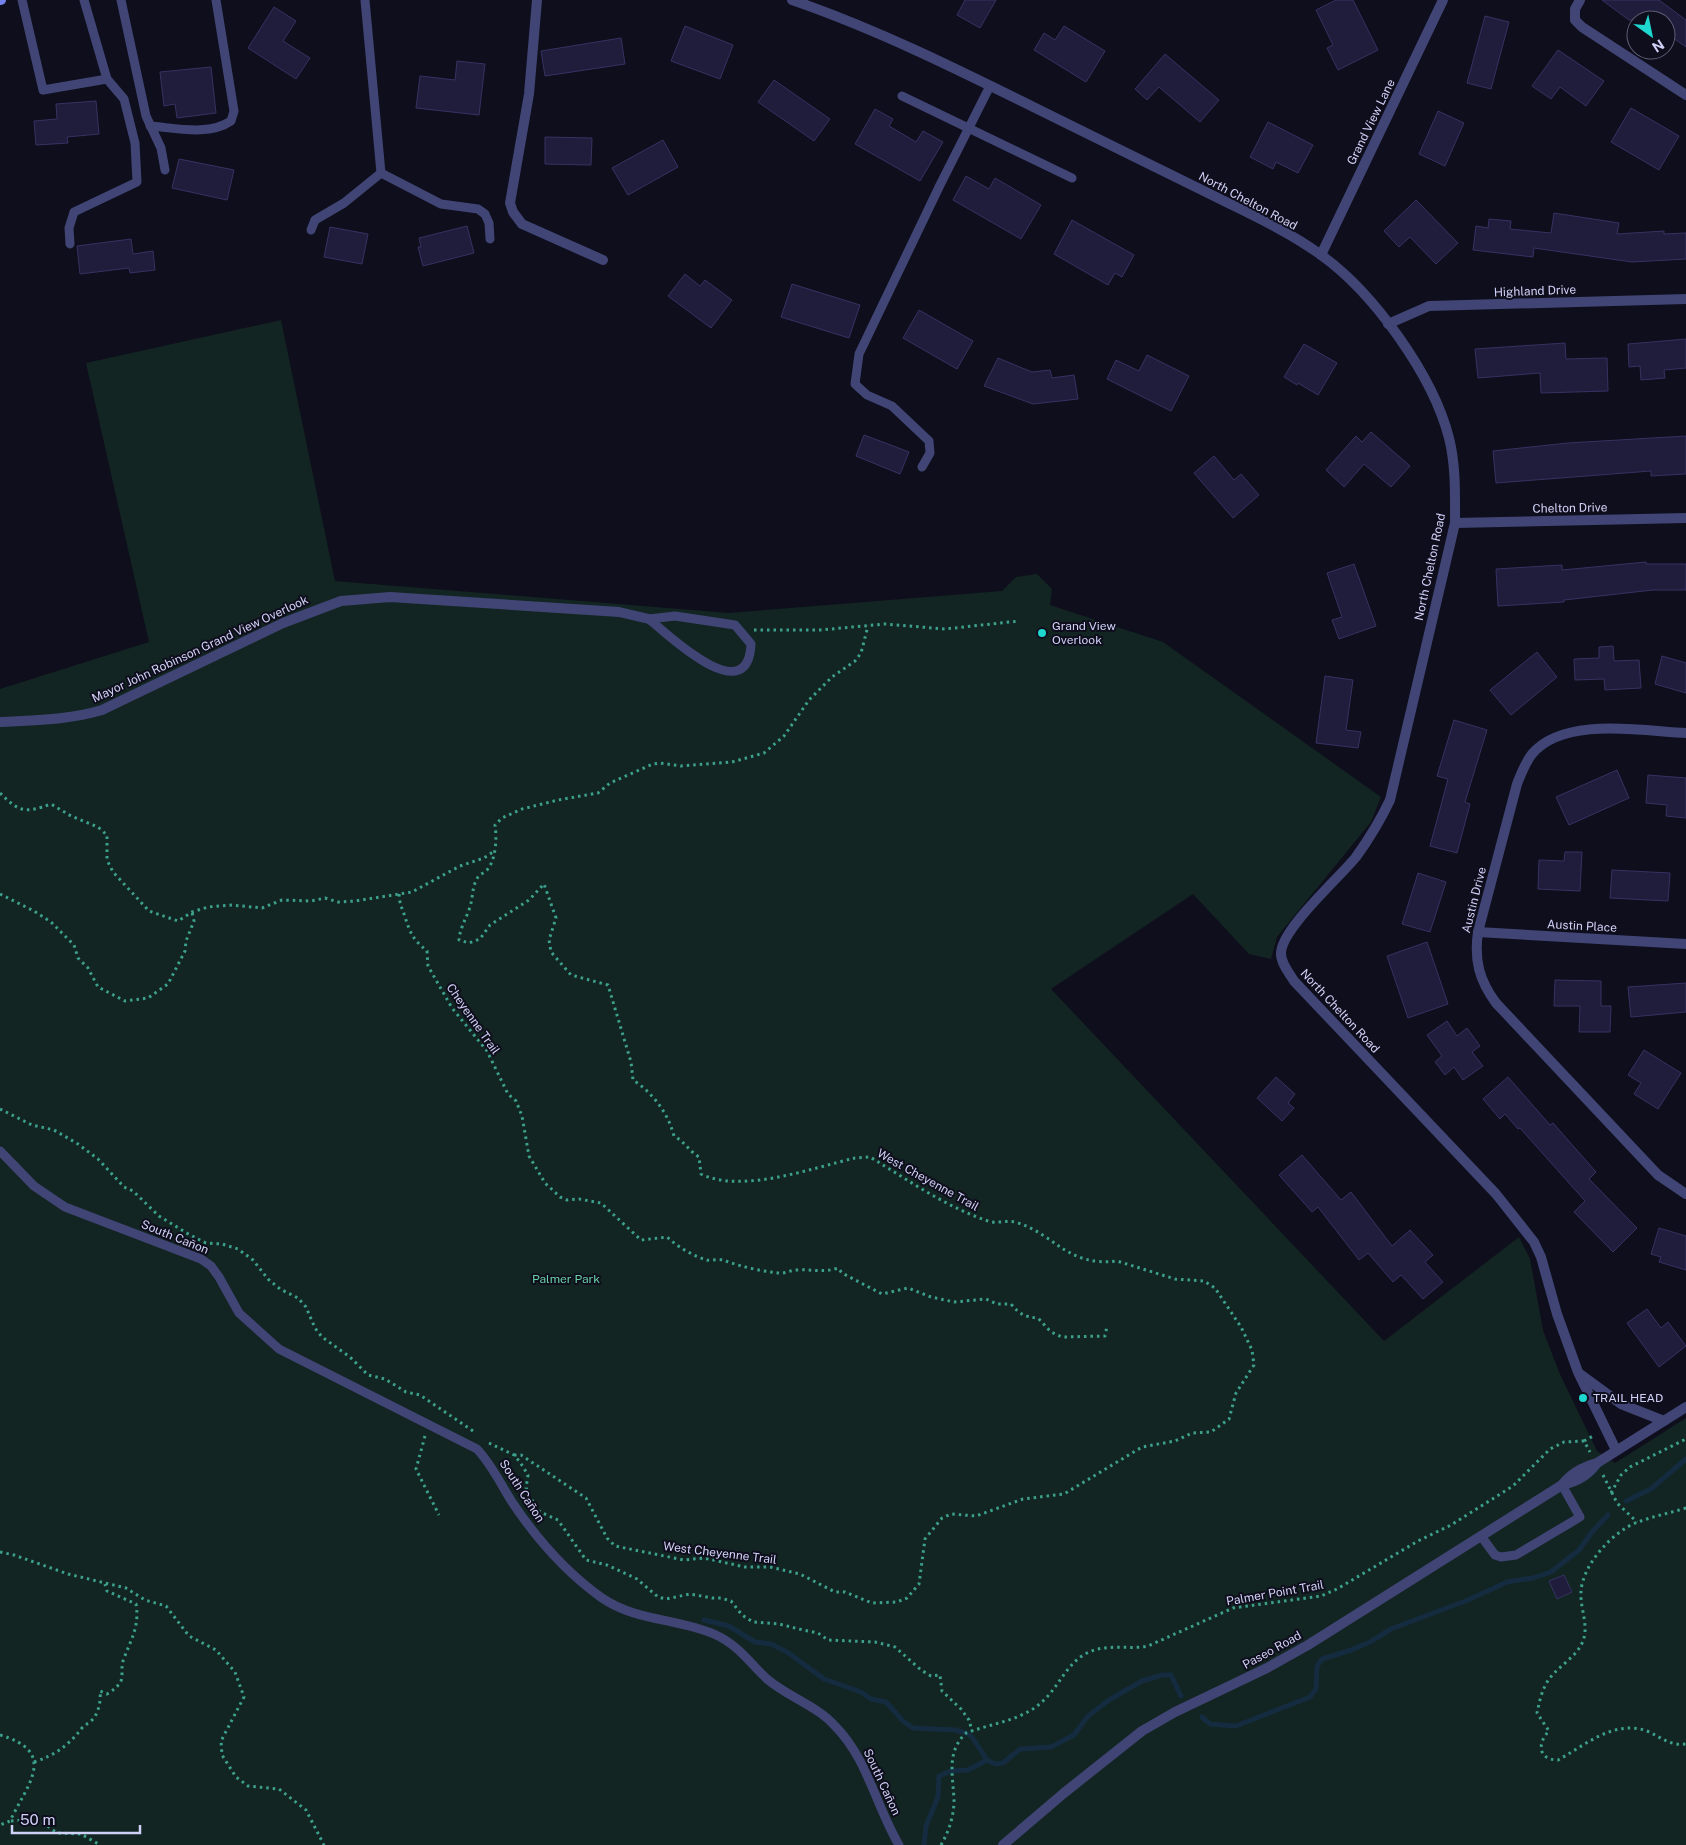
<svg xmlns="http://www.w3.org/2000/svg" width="1686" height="1845" font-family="'Public Sans',sans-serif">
<rect width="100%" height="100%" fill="#0f0e1c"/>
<!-- green -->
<polygon fill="#122522" points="281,320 335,581 729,613 1002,591 1016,577 1037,574 1052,589 1050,605 1163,642 1381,797 1371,822 1277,937 1271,959 1249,954 1193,894 1051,989 1384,1341 1519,1237 1530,1259 1543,1330 1559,1372 1597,1451 1615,1463 1686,1418 1686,1845 0,1845 0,689 149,642 86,363"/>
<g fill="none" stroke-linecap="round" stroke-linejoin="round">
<!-- stream -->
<g stroke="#152c40" stroke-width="5">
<polyline points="1626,1501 1651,1489 1686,1459"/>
<polyline points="704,1620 729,1626 755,1642 771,1644 787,1652 824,1679 861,1692 871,1699 886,1702 903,1721 913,1728 955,1730 966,1733 972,1737 987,1760 995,1764 1003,1763 1020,1749 1051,1747 1074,1735 1088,1716 1109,1700 1142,1681 1162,1675 1171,1675 1181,1696"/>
<polyline points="1202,1717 1210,1724 1236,1726 1310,1697 1316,1689 1317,1666 1322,1659 1351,1650 1370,1642 1391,1629 1468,1600 1507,1582 1533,1578 1551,1572 1579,1550 1592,1532 1608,1515"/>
<polyline points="924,1845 926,1826 938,1797 939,1776 951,1771 968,1770 987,1760"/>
</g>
</g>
<!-- building -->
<g fill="#1f1d3b" stroke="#353263">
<polygon points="965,0 996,0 980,28 957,15"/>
<polygon points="1336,0 1353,0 1378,50 1338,70 1327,48 1333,45 1316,10"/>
<polygon points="1602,0 1659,0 1686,20 1686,47 1666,33 1666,20 1629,20"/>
<polygon points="274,7 296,21 283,41 310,58 296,79 248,48"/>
<polygon points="1485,16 1509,22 1491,89 1467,83"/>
<polygon points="685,26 733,45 720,79 671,61"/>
<polygon points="1064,26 1105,51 1086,82 1034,50 1044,33 1055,40"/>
<polygon points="621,38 625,64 545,76 541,51"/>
<polygon points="1558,50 1604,81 1586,106 1560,87 1551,99 1532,86"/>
<polygon points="1165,54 1219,100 1200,122 1159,87 1147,100 1135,89"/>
<polygon points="457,61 485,64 479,115 416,108 420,76 455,80"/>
<polygon points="211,67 216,113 177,118 175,104 164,106 160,72"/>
<polygon points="774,80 830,119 814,141 758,102"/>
<polygon points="96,101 99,134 67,137 68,143 36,145 34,121 57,119 56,104"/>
<polygon points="1631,108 1679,136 1659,170 1611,142"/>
<polygon points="875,109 893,119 889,126 916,142 923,131 943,142 920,181 855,144"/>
<polygon points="1438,111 1464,123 1445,166 1419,154"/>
<polygon points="1268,122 1313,145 1298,173 1276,162 1273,169 1250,157"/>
<polygon points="545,137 592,138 591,165 545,164"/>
<polygon points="663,140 678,167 628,195 612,168"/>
<polygon points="179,159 234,170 227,200 172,188"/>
<polygon points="966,176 989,189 995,178 1041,205 1021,239 953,200"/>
<polygon points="1416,200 1458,243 1436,264 1410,237 1399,247 1384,231"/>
<polygon points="1554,213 1619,223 1617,234 1664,231 1664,234 1686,233 1686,259 1632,262 1534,248 1533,257 1473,250 1476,226 1488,228 1489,219 1511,221 1510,229 1551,233"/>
<polygon points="1072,220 1134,255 1122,277 1115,273 1108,285 1054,254"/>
<polygon points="467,226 474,253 423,266 418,247 421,247 419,238"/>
<polygon points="330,227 368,234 362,264 324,257"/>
<polygon points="131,239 133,254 153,251 155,270 130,273 129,268 80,274 77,246"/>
<polygon points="685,274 700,286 705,280 732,300 711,328 668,296"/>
<polygon points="792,284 860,305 849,338 781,317"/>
<polygon points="919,310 973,341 957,369 903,338"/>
<polygon points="1686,339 1686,368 1664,370 1665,378 1641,380 1640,366 1629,367 1628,344"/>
<polygon points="1565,343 1566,359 1607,358 1608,391 1541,393 1540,373 1478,378 1475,349"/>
<polygon points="1304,344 1337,363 1318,395 1298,383 1297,385 1284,377"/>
<polygon points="1147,355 1189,376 1171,411 1107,379 1116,360 1139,371"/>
<polygon points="998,358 1032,372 1050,370 1052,378 1074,375 1078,399 1033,404 984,386"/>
<polygon points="1371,432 1410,466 1391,487 1364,464 1344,487 1326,470 1356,436 1362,442"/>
<polygon points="864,435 909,452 900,474 856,456"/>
<polygon points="1686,436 1686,474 1651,476 1651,471 1496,483 1493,451 1568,443"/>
<polygon points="1214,456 1234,480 1241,474 1259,495 1233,518 1194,473"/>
<polygon points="1646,562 1646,564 1686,564 1686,590 1653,590 1564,600 1564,602 1498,606 1496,569 1562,565 1562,570"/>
<polygon points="1354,564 1376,626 1339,639 1332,620 1342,617 1327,573"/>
<polygon points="1613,646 1614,661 1639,660 1641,688 1605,690 1604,679 1575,680 1574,659 1599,658 1599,647"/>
<polygon points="1537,652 1557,677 1511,715 1490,690"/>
<polygon points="1662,656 1686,663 1686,693 1655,684"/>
<polygon points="1325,676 1353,680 1346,730 1361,732 1358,748 1316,743"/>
<polygon points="1454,720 1487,730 1465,802 1470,804 1457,853 1430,846 1448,779 1437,776"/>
<polygon points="1617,770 1629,798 1569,825 1556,797"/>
<polygon points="1648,775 1686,778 1686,818 1666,816 1667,805 1646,803"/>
<polygon points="1565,852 1582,852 1580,891 1538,889 1539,860 1564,861"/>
<polygon points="1612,870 1670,873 1668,901 1610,898"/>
<polygon points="1418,873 1446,882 1430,932 1402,924"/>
<polygon points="1427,942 1448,1004 1408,1018 1387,956"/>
<polygon points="1555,980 1601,981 1601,1006 1611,1006 1610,1032 1579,1032 1580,1006 1554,1006"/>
<polygon points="1686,983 1686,1012 1631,1017 1628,987"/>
<polygon points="1447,1021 1457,1036 1467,1028 1480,1046 1472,1052 1483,1066 1463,1080 1454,1067 1445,1075 1435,1062 1442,1056 1427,1035"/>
<polygon points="1644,1050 1681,1073 1658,1109 1634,1094 1641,1083 1628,1075"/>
<polygon points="1276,1077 1295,1094 1288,1103 1294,1108 1282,1121 1257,1098"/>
<polygon points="1508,1077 1550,1125 1553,1123 1596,1172 1589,1179 1637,1228 1613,1252 1574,1212 1585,1201 1520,1128 1518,1129 1505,1114 1500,1119 1483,1099"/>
<polygon points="1302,1155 1341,1200 1351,1192 1392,1246 1410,1230 1433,1255 1425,1262 1443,1282 1423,1299 1401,1275 1393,1282 1368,1253 1359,1260 1318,1207 1312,1212 1279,1175"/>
<polygon points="1659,1228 1686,1236 1686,1270 1659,1262 1661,1257 1651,1254"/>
<polygon points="1647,1309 1661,1328 1668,1322 1686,1346 1659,1367 1627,1323"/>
<polygon points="1564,1575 1572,1592 1557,1599 1549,1581"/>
</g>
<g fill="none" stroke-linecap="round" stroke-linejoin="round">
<!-- path -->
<g stroke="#3da08c" stroke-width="3" stroke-dasharray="2.5 4" stroke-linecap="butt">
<polyline points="754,630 820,630 885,624 945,629 1019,621"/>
<path d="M0,793C20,813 25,813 51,804L71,816L98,827L107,835V860L113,872L149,911L178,921L192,912L208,907L232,905L262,908L282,900L311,901L325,898L338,902L355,901L412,892L460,866L484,858L493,852"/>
<polyline points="0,894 34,911 51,922 74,945 78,958 88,968 98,987 125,1001 148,998 168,984 185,951 186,941 194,921 192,912"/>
<path d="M399,894C400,907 402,907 405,917C411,935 413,939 427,951L428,966L452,1008L487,1051L508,1094L516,1101L522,1116L529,1156L545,1183L560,1197L567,1200L579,1199L601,1203L641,1240L667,1237C678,1247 693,1256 707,1260C713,1261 720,1258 726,1261C742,1267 761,1271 778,1273C785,1274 790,1270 797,1270C811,1269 823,1273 838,1268L842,1273L882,1294L908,1288L931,1297L954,1302L986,1299L997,1304H1011C1019,1314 1025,1317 1038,1318L1051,1332L1062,1337L1105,1336L1107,1326"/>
<polyline points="0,1109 32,1125 54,1130 78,1144 98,1159 124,1187 133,1191 159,1216 190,1235 206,1243 222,1244 238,1249 253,1260 268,1279 280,1289 298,1298 306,1307 315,1328 322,1337 350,1357 368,1375 385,1379 406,1392 420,1395 476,1433"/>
<polyline points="425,1436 416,1469 439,1515"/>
<polyline points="1584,1441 1595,1435"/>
<polyline points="489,1443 514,1455 520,1462 528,1475 526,1488 535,1506 540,1512 558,1520 586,1560 607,1565 637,1579 658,1597 666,1599 690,1594 712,1598 721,1598 731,1601 742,1615 753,1622 779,1624 803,1630 818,1633 828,1640 875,1642 895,1647 921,1670 931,1676 940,1675 942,1691 961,1709 969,1720 972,1731"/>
<path d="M514,1455H521L586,1498L607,1538L615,1546L684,1560L704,1558L745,1567H770L800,1574L835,1592H845L872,1603L897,1602L907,1598L919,1584L925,1539L942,1518L951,1514L976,1516L1023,1499L1064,1494L1142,1447L1175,1441L1192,1433L1211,1432L1229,1419L1236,1393L1254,1365L1252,1350L1241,1327L1215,1288L1204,1281L1175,1279L1117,1261C1066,1267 1056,1234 1015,1222C1006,1220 997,1224 988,1221C946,1207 908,1180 870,1157L855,1158C812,1168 742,1194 701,1174L699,1157C689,1151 685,1142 674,1136C668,1113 653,1093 633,1080L631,1062L608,985L571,975L551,952L549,940L556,918L544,884L529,900L490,925L480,939L469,943L459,940C460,928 466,919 470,907C473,897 472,886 478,877C480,874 484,873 487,870C496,860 497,838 495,825L502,818L522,809L558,800L598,793L610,783L653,764L660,763L681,766L732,762L764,753L784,736L809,700L832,677L855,661L861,653L868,626"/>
<polyline points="1603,1475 1617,1503 1637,1522"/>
<polyline points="1611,1493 1621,1475 1630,1467 1686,1439"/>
<path d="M1686,1508C1670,1513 1654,1516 1638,1522C1613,1531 1582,1565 1581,1592C1580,1609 1589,1625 1583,1641C1576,1659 1555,1667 1546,1684C1541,1693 1539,1704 1537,1713L1549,1731C1537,1743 1538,1760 1558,1760C1584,1746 1614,1719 1647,1731C1661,1737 1669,1746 1686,1744"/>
<polyline points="0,1552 14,1555 68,1574 126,1588 145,1600 166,1606 189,1636 216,1650 235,1672 244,1697 221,1741 222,1755 236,1777 248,1786 279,1789 306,1810 324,1845"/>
<path d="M0,1735C59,1752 27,1785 10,1821L0,1825"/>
<path d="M34,1762C55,1755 68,1746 82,1728C84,1725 88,1724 91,1721C99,1714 101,1700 100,1691L107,1694C113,1690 118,1687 121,1681C123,1675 121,1667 123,1661C130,1641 140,1627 136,1604L107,1591L105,1584"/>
<polyline points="11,1821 38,1819 57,1833 81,1834 100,1845"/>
<path d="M941,1845C949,1831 954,1816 954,1800C953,1775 946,1752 966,1733C992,1723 1022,1721 1043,1701C1060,1685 1066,1664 1087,1653C1107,1643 1128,1650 1148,1646L1233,1608L1321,1596L1337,1589L1418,1541L1451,1525L1513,1486L1550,1449L1564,1442L1584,1441L1590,1452"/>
</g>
<!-- lane -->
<g stroke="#404575" stroke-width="9">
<polyline points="22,0 43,90 107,79 84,0"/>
<polyline points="121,0 146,116 161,148 165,170"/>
<polyline points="365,0 381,173"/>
<polyline points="902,96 1072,178"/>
<path d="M150,126C176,128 209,136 231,121L234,111L216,0"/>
<polyline points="381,173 441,204 478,209 485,214 489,223 490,239"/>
<polyline points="311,230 315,220 344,203 381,173"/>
<polyline points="70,244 69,228 74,212 137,182 135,143 124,99 107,79"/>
<polyline points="922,467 930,453 929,441 892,406 867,395 855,384 859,354 940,185 990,86"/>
<path d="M675,616L735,625L751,644C748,711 669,636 649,619Z"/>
<path d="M0,1151L34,1186L65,1207L201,1259L211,1266L219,1277L239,1313L279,1349L477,1449C492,1465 500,1483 512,1502C536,1538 567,1573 602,1598C637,1622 679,1618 716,1635C738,1645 750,1663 767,1679C788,1697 816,1705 835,1726C867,1758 876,1806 899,1845"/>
<polyline points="1481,1536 1495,1555 1501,1557 1516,1555 1580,1517 1562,1485"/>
</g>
<!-- street -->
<g stroke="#404575" stroke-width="10">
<polyline points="537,0 529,94 510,203 513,212 522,224 603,260"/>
<path d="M792,0C891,34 986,84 1080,130C1125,152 1169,174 1214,196C1250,214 1288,231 1321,255C1373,292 1433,375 1449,438C1456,466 1455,494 1455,523L1390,800C1380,821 1369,839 1356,857C1340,877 1280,930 1281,954C1281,963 1289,973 1294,981L1496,1194L1534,1242L1541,1257L1557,1314L1578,1372L1616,1450"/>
<polyline points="1580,0 1575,9 1575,20 1582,27 1686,95"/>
<polyline points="1321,255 1443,0"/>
<polyline points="1388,324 1429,306 1686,299"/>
<polyline points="1455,523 1686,518"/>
<path d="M0,722C35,720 69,720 102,710L283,623L341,601L390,597L619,612L649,619"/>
<path d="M1686,733C1642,731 1564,716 1532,754C1525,763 1521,774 1517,784L1478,932C1474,960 1479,980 1496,1003L1658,1175L1686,1194"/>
<polyline points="1478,932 1686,944"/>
<polyline points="1580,1374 1621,1404 1664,1421"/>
<path d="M1562,1485C1571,1473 1582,1467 1597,1463L1686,1407"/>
<path d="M1003,1845L1064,1793L1142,1731L1175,1712L1267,1668L1308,1645L1562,1485C1577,1482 1588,1476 1597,1463"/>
</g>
<!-- secondary -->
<polyline stroke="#7482ec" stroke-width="10" points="0,0 1,0"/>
</g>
<!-- markers -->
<g fill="#1ed7cf" stroke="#0f0e1c" stroke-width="2">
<circle cx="1042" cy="633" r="5"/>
<circle cx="1583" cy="1398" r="5"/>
</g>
<g text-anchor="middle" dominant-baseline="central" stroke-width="4" stroke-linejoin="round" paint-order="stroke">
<!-- street labels -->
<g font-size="12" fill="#d0d1f8" stroke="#0f0e1c">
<text transform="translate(1371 122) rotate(-64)">Grand View Lane</text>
<text transform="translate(1248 201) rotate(28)">North Chelton Road</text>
<text transform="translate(1535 291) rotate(-2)">Highland Drive</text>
<text transform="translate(1570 508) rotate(-1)">Chelton Drive</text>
<text transform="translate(1430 567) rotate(-78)">North Chelton Road</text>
<text transform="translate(200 649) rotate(-25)">Mayor John Robinson Grand View Overlook</text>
<text transform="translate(1474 900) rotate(-76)">Austin Drive</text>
<text transform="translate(1582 926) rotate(3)">Austin Place</text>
<text transform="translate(1340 1011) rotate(47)">North Chelton Road</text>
<text transform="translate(473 1019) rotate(55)">Cheyenne Trail</text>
<text transform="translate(928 1180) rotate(29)">West Cheyenne Trail</text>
<text transform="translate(175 1237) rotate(22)">South Cañon</text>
<text transform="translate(522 1491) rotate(57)">South Cañon</text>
<text transform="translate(720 1553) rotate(7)">West Cheyenne Trail</text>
<text transform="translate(1275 1593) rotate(-10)">Palmer Point Trail</text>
<text transform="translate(1272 1650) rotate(-29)">Paseo Road</text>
<text transform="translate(882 1782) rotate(65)">South Cañon</text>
</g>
<!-- poi labels -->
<g font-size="12" fill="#d0d1f8" stroke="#0f0e1c" text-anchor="start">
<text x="1052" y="626">Grand View<tspan x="1052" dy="14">Overlook</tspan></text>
<text x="1593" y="1398">TRAIL HEAD</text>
</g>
<!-- park labels -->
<g font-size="12" fill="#67cea5" stroke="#0f0e1c">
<text x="566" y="1279">Palmer Park</text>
</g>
</g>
<!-- north arrow -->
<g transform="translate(1651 35) rotate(147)"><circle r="24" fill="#0f0e1c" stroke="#5c5c74"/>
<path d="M0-4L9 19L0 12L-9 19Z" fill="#1ed7cf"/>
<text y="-8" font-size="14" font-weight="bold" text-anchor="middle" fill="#d0d1f8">N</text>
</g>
<!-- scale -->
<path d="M12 1825v8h128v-8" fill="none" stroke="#d0d1f8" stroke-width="2.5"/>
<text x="20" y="1825" font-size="15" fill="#d0d1f8" stroke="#0f0e1c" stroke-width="4" paint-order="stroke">50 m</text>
</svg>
